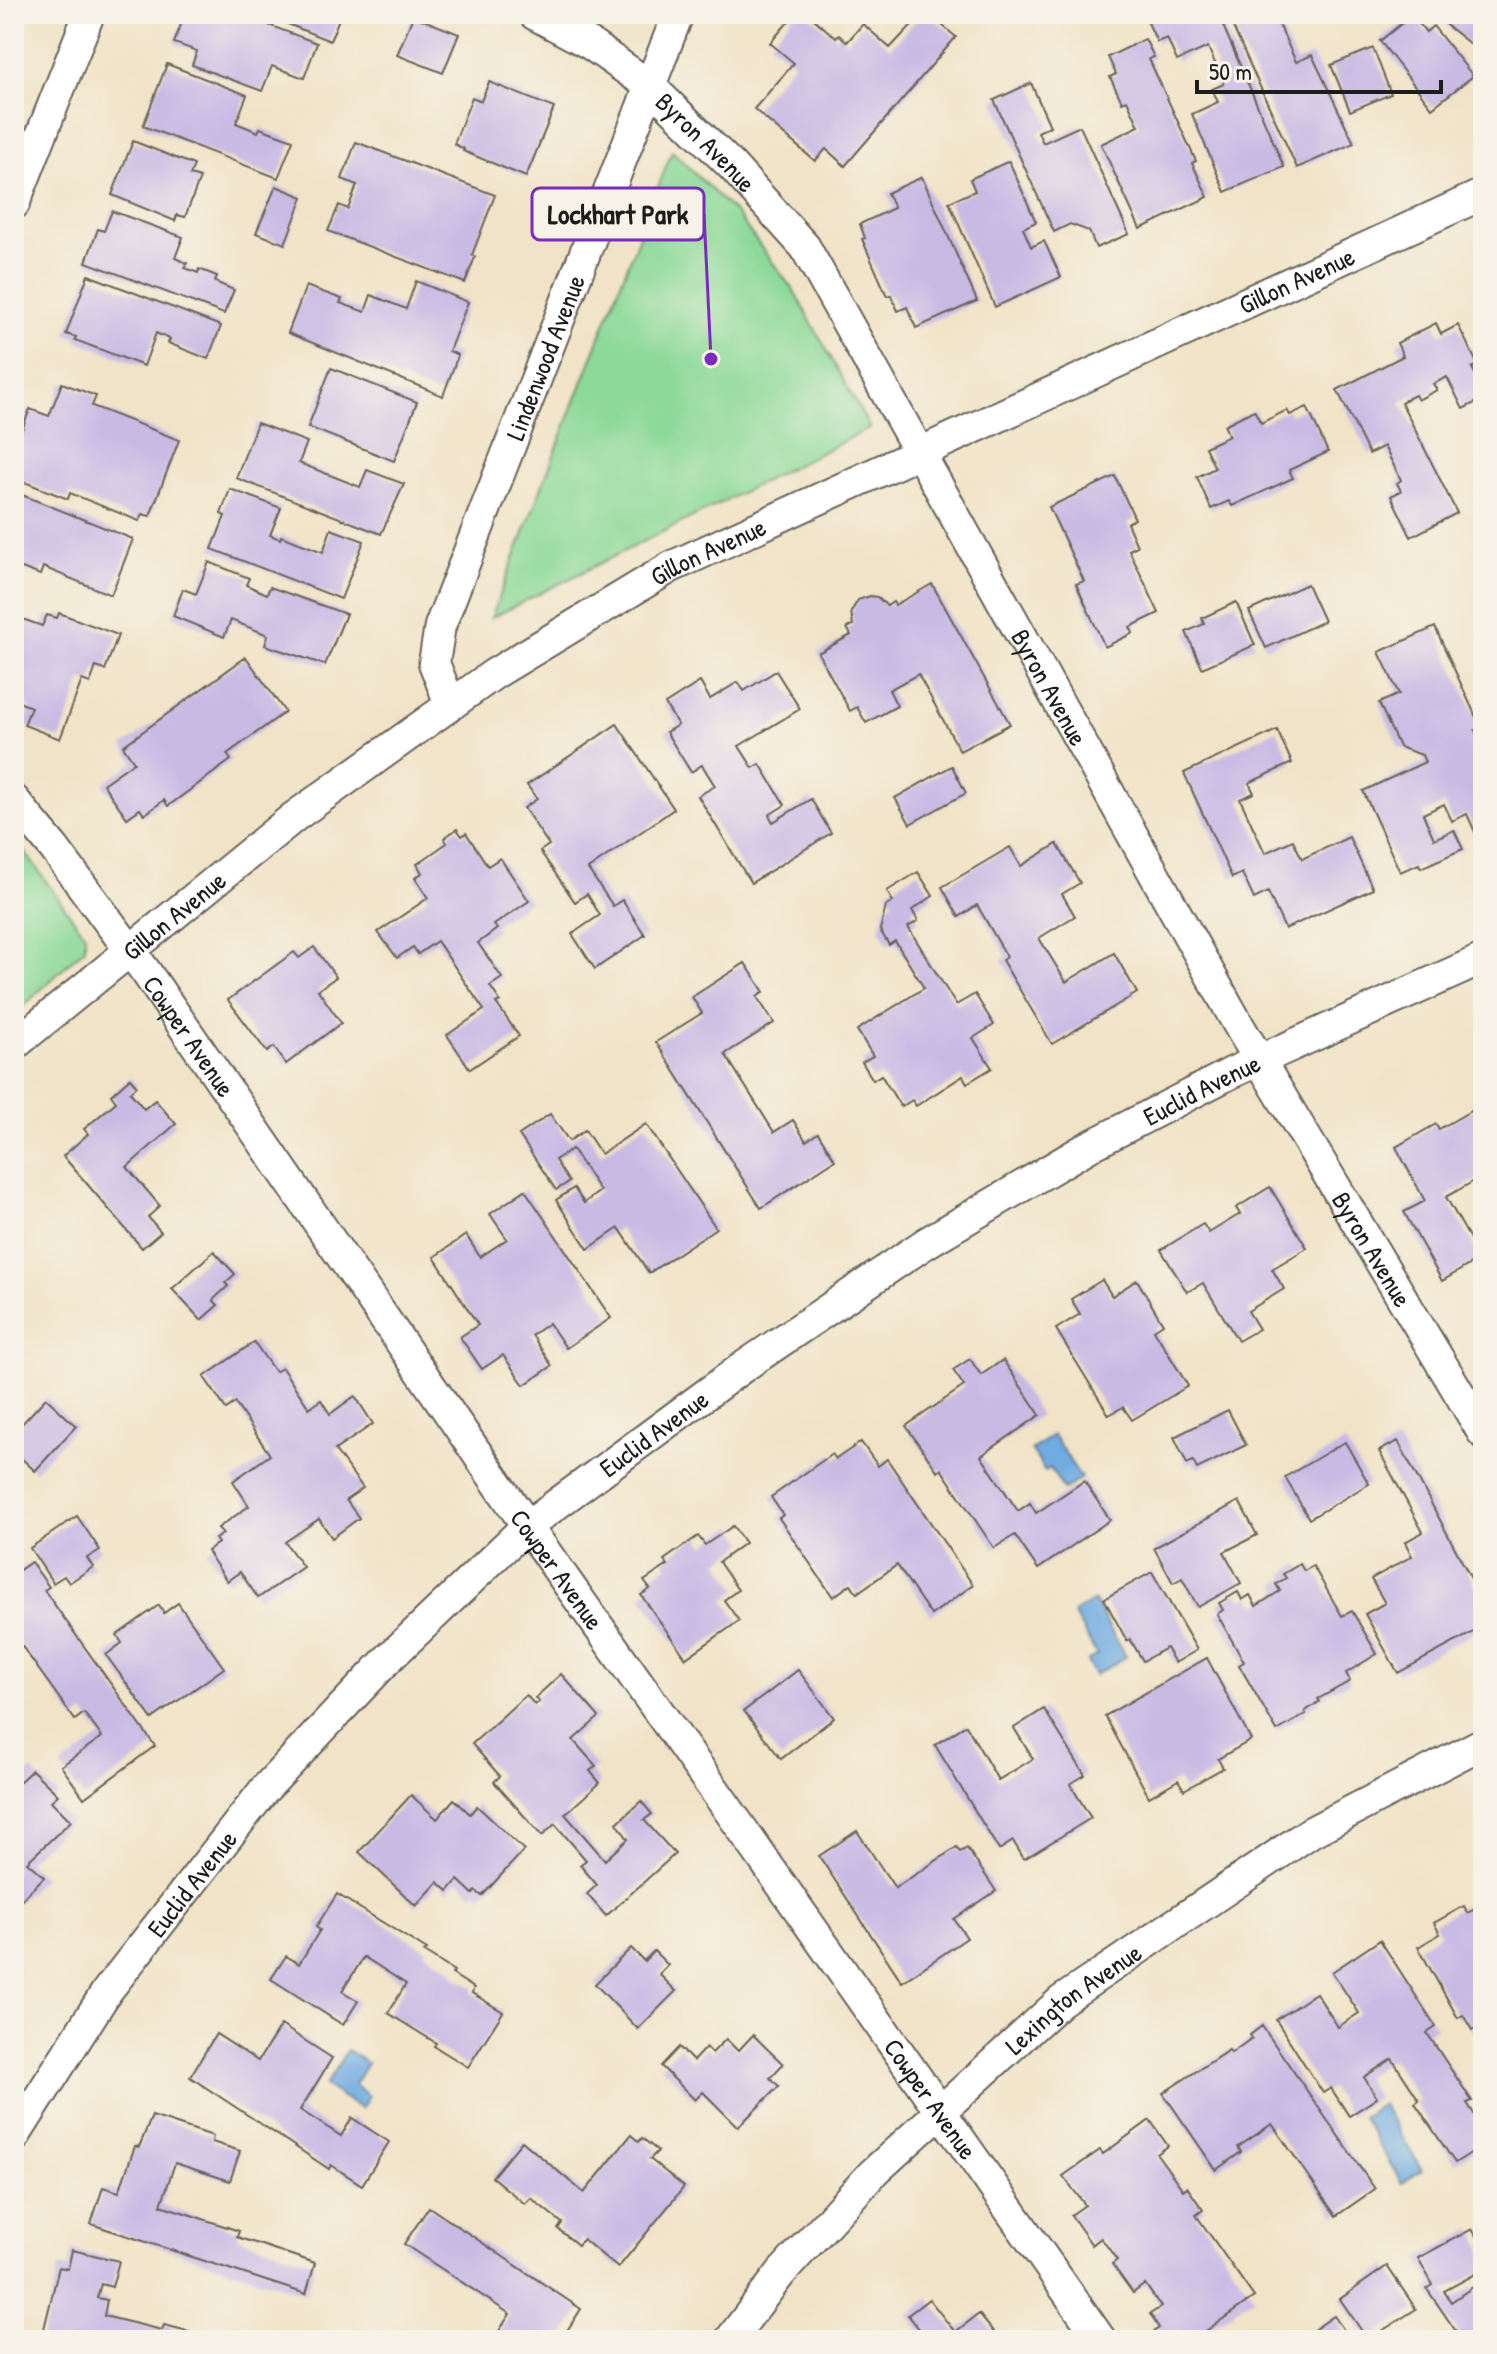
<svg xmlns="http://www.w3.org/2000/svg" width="1497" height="2354" font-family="'Patrick Hand',sans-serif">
<rect width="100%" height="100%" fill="#f7f3e8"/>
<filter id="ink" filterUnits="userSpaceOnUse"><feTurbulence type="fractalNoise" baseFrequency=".0125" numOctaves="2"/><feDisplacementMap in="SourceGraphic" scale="16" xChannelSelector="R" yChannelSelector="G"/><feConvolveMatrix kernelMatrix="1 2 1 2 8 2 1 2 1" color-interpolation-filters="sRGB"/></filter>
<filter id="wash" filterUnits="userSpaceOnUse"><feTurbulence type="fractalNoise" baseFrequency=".006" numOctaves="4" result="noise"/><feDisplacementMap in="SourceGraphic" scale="32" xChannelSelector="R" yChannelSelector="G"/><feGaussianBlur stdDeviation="1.8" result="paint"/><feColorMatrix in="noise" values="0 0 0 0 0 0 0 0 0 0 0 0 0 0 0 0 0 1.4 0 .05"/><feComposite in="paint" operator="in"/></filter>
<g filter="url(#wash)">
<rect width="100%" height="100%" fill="#f1e3c7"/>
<!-- green -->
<g fill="#8cd998" stroke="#547a5a" stroke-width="2">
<polygon points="672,151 736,214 794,291 870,428 491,618"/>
<polygon points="14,837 85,935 85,948 14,1015"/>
</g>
<!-- water -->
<g fill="#70abe1" stroke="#46647e" stroke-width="2">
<polygon points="1053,1435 1081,1478 1064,1490 1050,1468 1045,1471 1031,1450"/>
<polygon points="1094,1601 1126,1657 1095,1675 1087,1661 1097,1655 1073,1613"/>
<polygon points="347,2050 367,2063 354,2085 369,2096 361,2109 325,2086"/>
<polygon points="1382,2104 1422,2170 1402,2183 1362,2117"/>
</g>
<g id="blocks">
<!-- building -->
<g fill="#c9bae4">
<polygon points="185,14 239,14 317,43 304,78 272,66 262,91 192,65 197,51 174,43"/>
<polygon points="263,14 341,14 330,41"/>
<polygon points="795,14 808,14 836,38 839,35 847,42 863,24 890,48 922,14 929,14 956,37 845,166 826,149 815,161 754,109 794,63 770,43"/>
<polygon points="1144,14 1218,14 1284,167 1225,192 1192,114 1218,102 1212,89 1224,84 1208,47 1177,61 1167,38 1157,42"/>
<polygon points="1227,14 1274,14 1296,62 1312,55 1354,143 1297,168"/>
<polygon points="1448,14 1483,14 1483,54 1446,25 1452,17"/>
<polygon points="1412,15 1426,32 1433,26 1473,76 1432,108 1380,41"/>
<polygon points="413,16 459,34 443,73 397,55"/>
<polygon points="1145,39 1154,57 1149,59 1196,161 1192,163 1208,197 1140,229 1101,144 1139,126 1127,100 1122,102 1110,77 1116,74 1108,57"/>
<polygon points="1373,48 1391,94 1350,111 1331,65"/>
<polygon points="167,64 247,95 236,123 258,132 260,128 293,140 278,178 143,126"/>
<polygon points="489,82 554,108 526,177 463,151 464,149 454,144 472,97 481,101"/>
<polygon points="1031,83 1050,126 1038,132 1043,143 1080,126 1129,234 1096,248 1089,231 1070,224 1054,232 994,100"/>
<polygon points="133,141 194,165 190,175 200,178 185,217 177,215 175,221 112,195"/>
<polygon points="356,142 495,195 472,255 475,257 465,283 328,231 339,205 348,209 357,185 342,179"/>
<polygon points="1009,161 1036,222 1023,228 1031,247 1044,241 1061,277 995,307 949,202 975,191 970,179"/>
<polygon points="922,177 977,301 916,328 907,307 898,311 891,295 887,296 862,239 865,238 860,224 894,208 887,193"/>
<polygon points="276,186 303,197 285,244 256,233"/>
<polygon points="112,211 183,237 175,258 187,263 185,268 198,273 199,269 217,276 215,282 234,290 224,314 86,262 98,229 104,231"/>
<polygon points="88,275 221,326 208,359 168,343 170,339 156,333 144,366 75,340 76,337 66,334"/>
<polygon points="416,281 468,302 449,351 458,355 443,396 288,333 306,286 342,299 340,303 365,312 371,295 406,309"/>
<polygon points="1436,323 1441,334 1458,325 1478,365 1472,368 1483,391 1483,399 1463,409 1447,377 1433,384 1437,390 1418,400 1415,395 1401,402 1457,513 1411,537 1391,496 1401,491 1397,483 1401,480 1384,446 1369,454 1337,390 1403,356 1397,343"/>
<polygon points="331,368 417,402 394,461 308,427"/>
<polygon points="62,383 96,396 92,406 179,440 150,516 142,514 139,521 70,493 68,499 14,478 14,450 30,409 49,416"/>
<polygon points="1307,407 1328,452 1289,470 1293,478 1232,506 1229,501 1211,509 1197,477 1215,468 1205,447 1229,436 1224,425 1254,410 1261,423 1287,410 1290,415"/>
<polygon points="257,423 307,442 299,463 360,487 367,470 404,484 381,534 236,478"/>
<polygon points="1115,476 1135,519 1127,523 1137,546 1129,550 1159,613 1130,627 1133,633 1105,647 1076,584 1084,581 1049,507"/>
<polygon points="230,489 281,508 270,535 280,539 281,536 323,552 331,529 364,541 341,599 212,549 225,516 221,514"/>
<polygon points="22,495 133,539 111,595 43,567 40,575 14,565 14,514"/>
<polygon points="209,562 249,578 246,585 267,594 270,587 346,614 325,665 265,645 268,635 231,620 224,637 173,616 183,589 196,594"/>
<polygon points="932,584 1010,724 960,751 918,674 889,690 897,706 866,723 857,707 850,711 818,653 851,635 847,628 853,625 851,612 858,600 870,596 877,597 887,606 893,602 895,605"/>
<polygon points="1307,584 1324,621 1266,648 1249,611"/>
<polygon points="1236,602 1255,645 1202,668 1186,632 1204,624 1202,618"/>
<polygon points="59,613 118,635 105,670 96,667 90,683 82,680 60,739 24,725 31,707 14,700 14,616 42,626 47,615 57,618"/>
<polygon points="1435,627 1481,728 1475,730 1483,748 1483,839 1479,841 1467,814 1452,821 1444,804 1423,814 1434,839 1454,830 1463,849 1421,868 1419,864 1400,872 1363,791 1425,762 1422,755 1399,747 1379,703 1399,694 1379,652"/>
<polygon points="246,657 285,712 227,754 231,760 168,806 164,800 144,815 140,809 127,818 103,784 134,762 123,746"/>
<polygon points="776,671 800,709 739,746 753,768 760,764 785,805 769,815 773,822 811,799 831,833 751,883 698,796 715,786 702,765 691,772 666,732 678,725 665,704 700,682 710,699 738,682 744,691"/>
<polygon points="617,724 674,809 588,869 613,906 622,900 645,935 595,969 572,934 600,915 587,894 575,902 540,851 549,845 524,808 537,799 527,785"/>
<polygon points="1277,730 1292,763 1249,783 1254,793 1240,799 1265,853 1293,840 1302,859 1349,837 1373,889 1285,929 1268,892 1254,899 1242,873 1232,878 1184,773"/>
<polygon points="952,766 966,793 910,824 895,798"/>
<polygon points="457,829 462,836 466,833 488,866 500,858 529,901 494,925 497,929 478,943 502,978 490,986 500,1001 496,1003 519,1036 470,1069 447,1035 484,1010 437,941 418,954 413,947 397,958 378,932 428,898 415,878 422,873 417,864 447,843 444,838"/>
<polygon points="1057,844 1080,883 1062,894 1075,916 1039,938 1066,982 1114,953 1137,993 1052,1044 1002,960 1007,957 977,905 959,917 942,887 1010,847 1021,866"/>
<polygon points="918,872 933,896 912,910 918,921 908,927 956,1005 975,994 994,1025 973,1038 992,1068 967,1083 963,1076 916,1106 912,1100 901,1107 881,1075 873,1080 862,1062 873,1056 857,1030 924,988 895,941 889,945 880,930 886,906 893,902 887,891"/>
<polygon points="314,947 336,977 318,990 341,1023 286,1064 274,1047 267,1052 228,1000 294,952 299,958"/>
<polygon points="745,963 764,992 757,997 774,1023 725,1054 774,1132 793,1120 806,1141 818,1133 835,1160 761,1208 656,1042 702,1013 692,997"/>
<polygon points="130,1078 137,1086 130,1092 144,1109 155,1100 176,1124 127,1167 160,1206 148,1217 161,1232 142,1248 63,1156 88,1134 84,1129 116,1102 111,1095"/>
<polygon points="1483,1104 1483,1176 1446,1197 1477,1251 1483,1248 1483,1278 1474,1262 1442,1281 1404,1212 1425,1201 1396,1147 1436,1124 1439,1129"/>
<polygon points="550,1114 569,1141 585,1130 601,1154 646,1124 716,1228 649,1273 619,1228 588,1249 556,1200 574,1188 584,1203 600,1191 572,1149 555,1160 569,1182 556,1190 519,1135"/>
<polygon points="1270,1187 1307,1248 1272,1269 1284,1289 1248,1311 1259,1329 1238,1341 1203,1283 1187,1292 1161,1250 1203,1224 1209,1233 1240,1214 1236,1208"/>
<polygon points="525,1190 611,1318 566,1348 549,1323 532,1335 552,1366 524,1385 503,1355 482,1369 460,1337 478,1325 434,1257 466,1235 480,1257 507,1239 490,1214"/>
<polygon points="214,1251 235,1274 225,1283 228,1286 213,1300 218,1305 201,1320 172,1289"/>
<polygon points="1102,1280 1112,1296 1137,1280 1163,1324 1154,1330 1188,1386 1132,1420 1123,1407 1109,1415 1056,1329 1080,1314 1071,1299"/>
<polygon points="254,1342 275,1372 282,1368 309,1408 321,1400 330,1414 355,1396 373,1424 335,1450 363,1488 346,1500 359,1518 332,1538 319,1519 285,1542 303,1567 258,1598 240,1572 227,1581 207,1551 218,1543 215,1539 223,1534 218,1528 249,1506 233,1481 270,1455 235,1403 226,1409 204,1377"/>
<polygon points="970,1359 981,1375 1003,1360 1040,1415 981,1456 1018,1511 1030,1503 1036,1513 1084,1481 1110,1520 1038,1569 1015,1535 994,1548 941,1469 938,1472 906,1426 964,1386 953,1370"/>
<polygon points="46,1398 76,1426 35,1471 18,1455 16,1458 14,1457 14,1422 20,1426"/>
<polygon points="1228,1410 1246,1445 1197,1469 1193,1461 1187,1464 1174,1437"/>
<polygon points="1398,1441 1483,1601 1483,1627 1398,1673 1365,1614 1385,1603 1371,1579 1412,1556 1405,1542 1423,1532 1379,1451"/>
<polygon points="861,1442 878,1466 887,1459 973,1585 931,1615 897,1565 857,1593 851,1584 833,1597 779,1518 783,1515 771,1497 832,1454 836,1459"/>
<polygon points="1345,1442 1369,1484 1309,1519 1285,1477"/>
<polygon points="1239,1501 1257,1535 1224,1552 1241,1583 1198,1607 1182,1578 1173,1583 1154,1548"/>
<polygon points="77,1516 100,1550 87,1558 93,1567 69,1583 64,1576 53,1583 30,1548"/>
<polygon points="733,1526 745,1543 719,1562 738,1590 724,1600 739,1621 686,1658 641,1595 650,1589 644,1581 668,1565 664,1560 698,1536 705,1545"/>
<polygon points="31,1562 49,1587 44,1590 155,1746 84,1798 61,1766 102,1737 84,1713 75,1720 14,1635 16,1628 14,1625 14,1574"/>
<polygon points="1300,1564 1304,1571 1313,1566 1342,1616 1352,1611 1377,1654 1346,1673 1350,1681 1318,1699 1320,1702 1305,1711 1306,1714 1277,1731 1239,1665 1244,1662 1217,1614 1223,1610 1219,1603 1238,1592 1242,1600 1250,1595 1256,1606 1280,1591 1276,1584 1286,1578 1283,1574"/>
<polygon points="1152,1572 1197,1650 1175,1663 1166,1648 1143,1661 1130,1639 1127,1641 1104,1599"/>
<polygon points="178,1603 224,1668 152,1719 106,1655 122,1643 117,1635 159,1605 164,1613"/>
<polygon points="1207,1658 1251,1740 1218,1759 1223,1768 1184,1790 1178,1780 1149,1797 1105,1716"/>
<polygon points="798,1670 834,1718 781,1759 744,1711"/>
<polygon points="561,1674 599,1717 573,1740 596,1766 590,1771 600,1783 565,1814 605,1860 628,1839 617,1823 641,1801 652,1814 644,1820 675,1854 606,1916 587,1894 597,1885 580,1865 586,1860 555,1824 542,1836 494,1782 500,1776 472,1744 526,1695 535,1705 539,1702 535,1698"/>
<polygon points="1044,1709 1085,1775 1070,1784 1091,1818 1024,1859 1013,1841 999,1850 935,1745 966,1725 998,1780 1033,1759 1014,1728"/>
<polygon points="32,1770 58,1795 51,1801 71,1821 27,1862 44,1877 19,1902 14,1896 14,1787"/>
<polygon points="411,1795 437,1819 454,1799 470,1814 477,1806 524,1850 482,1896 476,1891 473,1894 458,1880 448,1891 438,1882 416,1906 359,1852"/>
<polygon points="857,1831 895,1888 957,1847 960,1852 967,1848 996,1891 954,1919 967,1938 902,1982 819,1856"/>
<polygon points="337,1894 427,1950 424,1952 454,1971 452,1974 474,1988 472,1993 503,2012 468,2067 434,2046 436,2043 388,2013 406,1984 364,1957 342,1991 358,2001 343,2025 271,1979 286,1956 299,1964 320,1930 316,1927"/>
<polygon points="1483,1904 1483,2023 1472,2030 1463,2015 1458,2018 1418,1947 1440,1934 1434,1923 1464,1906 1468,1913"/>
<polygon points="1380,1940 1436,2027 1427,2033 1472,2101 1467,2103 1483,2128 1483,2145 1455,2163 1415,2103 1419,2100 1392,2059 1364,2077 1377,2098 1349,2116 1331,2088 1323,2093 1276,2020 1316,1993 1338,2027 1359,2013 1332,1972"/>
<polygon points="631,1948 644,1961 654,1951 668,1965 659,1974 676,1991 638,2029 595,1984"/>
<polygon points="281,2025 332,2058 300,2110 341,2136 352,2118 389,2142 362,2185 331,2165 329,2169 190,2077 216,2034 258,2061"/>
<polygon points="1262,2026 1375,2189 1336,2216 1272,2124 1238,2147 1241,2152 1216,2170 1163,2093 1229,2050 1231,2053 1252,2038 1250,2035"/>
<polygon points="753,2035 783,2064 770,2078 779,2086 738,2127 703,2092 695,2100 661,2066 679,2047 693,2061 706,2047 712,2053 726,2039 738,2051"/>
<polygon points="152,2116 213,2136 212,2142 240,2151 230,2181 175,2163 161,2205 239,2231 237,2237 315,2263 306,2294 91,2224 103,2187 119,2192 135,2146 139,2147"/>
<polygon points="1150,2120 1168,2146 1157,2154 1183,2190 1187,2187 1203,2210 1196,2215 1254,2297 1193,2340 1157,2340 1152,2333 1159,2328 1150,2314 1161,2307 1145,2284 1133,2293 1112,2264 1117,2260 1101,2238 1092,2245 1071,2215 1085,2205 1063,2176 1100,2150 1103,2154"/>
<polygon points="631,2135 639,2142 642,2138 658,2151 650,2159 684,2187 618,2268 583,2239 578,2245 558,2229 562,2223 531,2198 525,2204 492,2177 522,2141 584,2193"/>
<polygon points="429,2207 581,2309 561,2340 493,2340 510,2314 404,2244"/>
<polygon points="1472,2229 1483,2248 1483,2270 1444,2291 1451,2302 1473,2287 1483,2302 1483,2340 1462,2340 1427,2289 1433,2285 1418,2258"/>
<polygon points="72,2250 119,2261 112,2287 101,2284 97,2298 107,2300 104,2316 162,2330 164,2325 196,2333 195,2340 51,2340 42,2337 59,2267 68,2269"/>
<polygon points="1387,2266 1416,2309 1368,2340 1340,2299"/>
<polygon points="929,2299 955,2332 979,2314 1000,2340 928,2340 908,2315"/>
<polygon points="1334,2316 1351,2340 1299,2340"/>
</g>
</g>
</g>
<g filter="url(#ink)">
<use href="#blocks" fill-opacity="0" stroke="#676258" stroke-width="2"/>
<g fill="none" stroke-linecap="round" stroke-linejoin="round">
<!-- minor casing -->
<g stroke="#676258" stroke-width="34">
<g id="minor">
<path id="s1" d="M534,14L590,44L650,86L732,166L805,247L1239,1026L1483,1433"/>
<polyline points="14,204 89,14"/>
<path id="s2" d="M450,704L434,663L440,626L678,14"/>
<path id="s3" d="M14,800L54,848L146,972L527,1526L740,1826L1101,2340"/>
<path id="s4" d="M14,1045L294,817L494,674L671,567L1483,194"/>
<path id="s5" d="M14,2137L107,1991L265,1789L388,1659L527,1526L743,1367L926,1243L1090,1146L1231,1073L1483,959"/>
<path id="s6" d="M730,2340L781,2273L872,2174L1061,2001L1311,1832L1483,1743"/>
</g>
</g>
<!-- minor -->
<use href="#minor" stroke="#fff" stroke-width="30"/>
</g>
</g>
<g text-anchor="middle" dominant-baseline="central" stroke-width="7" stroke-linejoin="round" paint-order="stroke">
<!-- street labels -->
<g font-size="26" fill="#1c1c1c" stroke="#f7f3e8">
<text stroke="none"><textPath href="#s1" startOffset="216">Byron Avenue</textPath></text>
<text stroke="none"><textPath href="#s4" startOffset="1502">Gillon Avenue</textPath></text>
<text stroke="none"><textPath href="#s2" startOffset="370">Lindenwood Avenue</textPath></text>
<text stroke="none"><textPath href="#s4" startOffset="854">Gillon Avenue</textPath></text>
<text stroke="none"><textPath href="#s1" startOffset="864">Byron Avenue</textPath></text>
<text stroke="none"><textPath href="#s4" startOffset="206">Gillon Avenue</textPath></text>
<text stroke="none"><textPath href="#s3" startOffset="294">Cowper Avenue</textPath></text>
<text stroke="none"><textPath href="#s5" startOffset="1606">Euclid Avenue</textPath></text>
<text stroke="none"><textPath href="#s1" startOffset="1512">Byron Avenue</textPath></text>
<text stroke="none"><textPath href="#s5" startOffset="958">Euclid Avenue</textPath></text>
<text stroke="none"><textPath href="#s3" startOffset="942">Cowper Avenue</textPath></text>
<text stroke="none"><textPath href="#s5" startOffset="310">Euclid Avenue</textPath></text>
<text stroke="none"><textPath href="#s6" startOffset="486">Lexington Avenue</textPath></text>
<text stroke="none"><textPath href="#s3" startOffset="1590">Cowper Avenue</textPath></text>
</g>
</g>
<!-- callouts -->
<path fill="none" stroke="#7b2cbf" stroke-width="3" d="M711 359L704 214"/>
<circle fill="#7b2cbf" stroke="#f7f3e8" stroke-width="3" cx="711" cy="359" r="8"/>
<rect fill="#f7f3e8" stroke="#7b2cbf" stroke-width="3" x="532" y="188" width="172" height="52" rx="8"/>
<g font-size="28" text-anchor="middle" font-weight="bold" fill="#1c1c1c">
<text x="618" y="224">Lockhart Park</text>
</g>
<!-- margin -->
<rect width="1497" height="2354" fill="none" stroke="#f7f3e8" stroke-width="48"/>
<!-- scale -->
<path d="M1197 80v12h244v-12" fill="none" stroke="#1c1c1c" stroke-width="4"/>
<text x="1209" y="80" font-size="24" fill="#1c1c1c" stroke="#f7f3e8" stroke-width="6" paint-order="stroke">50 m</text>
</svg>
